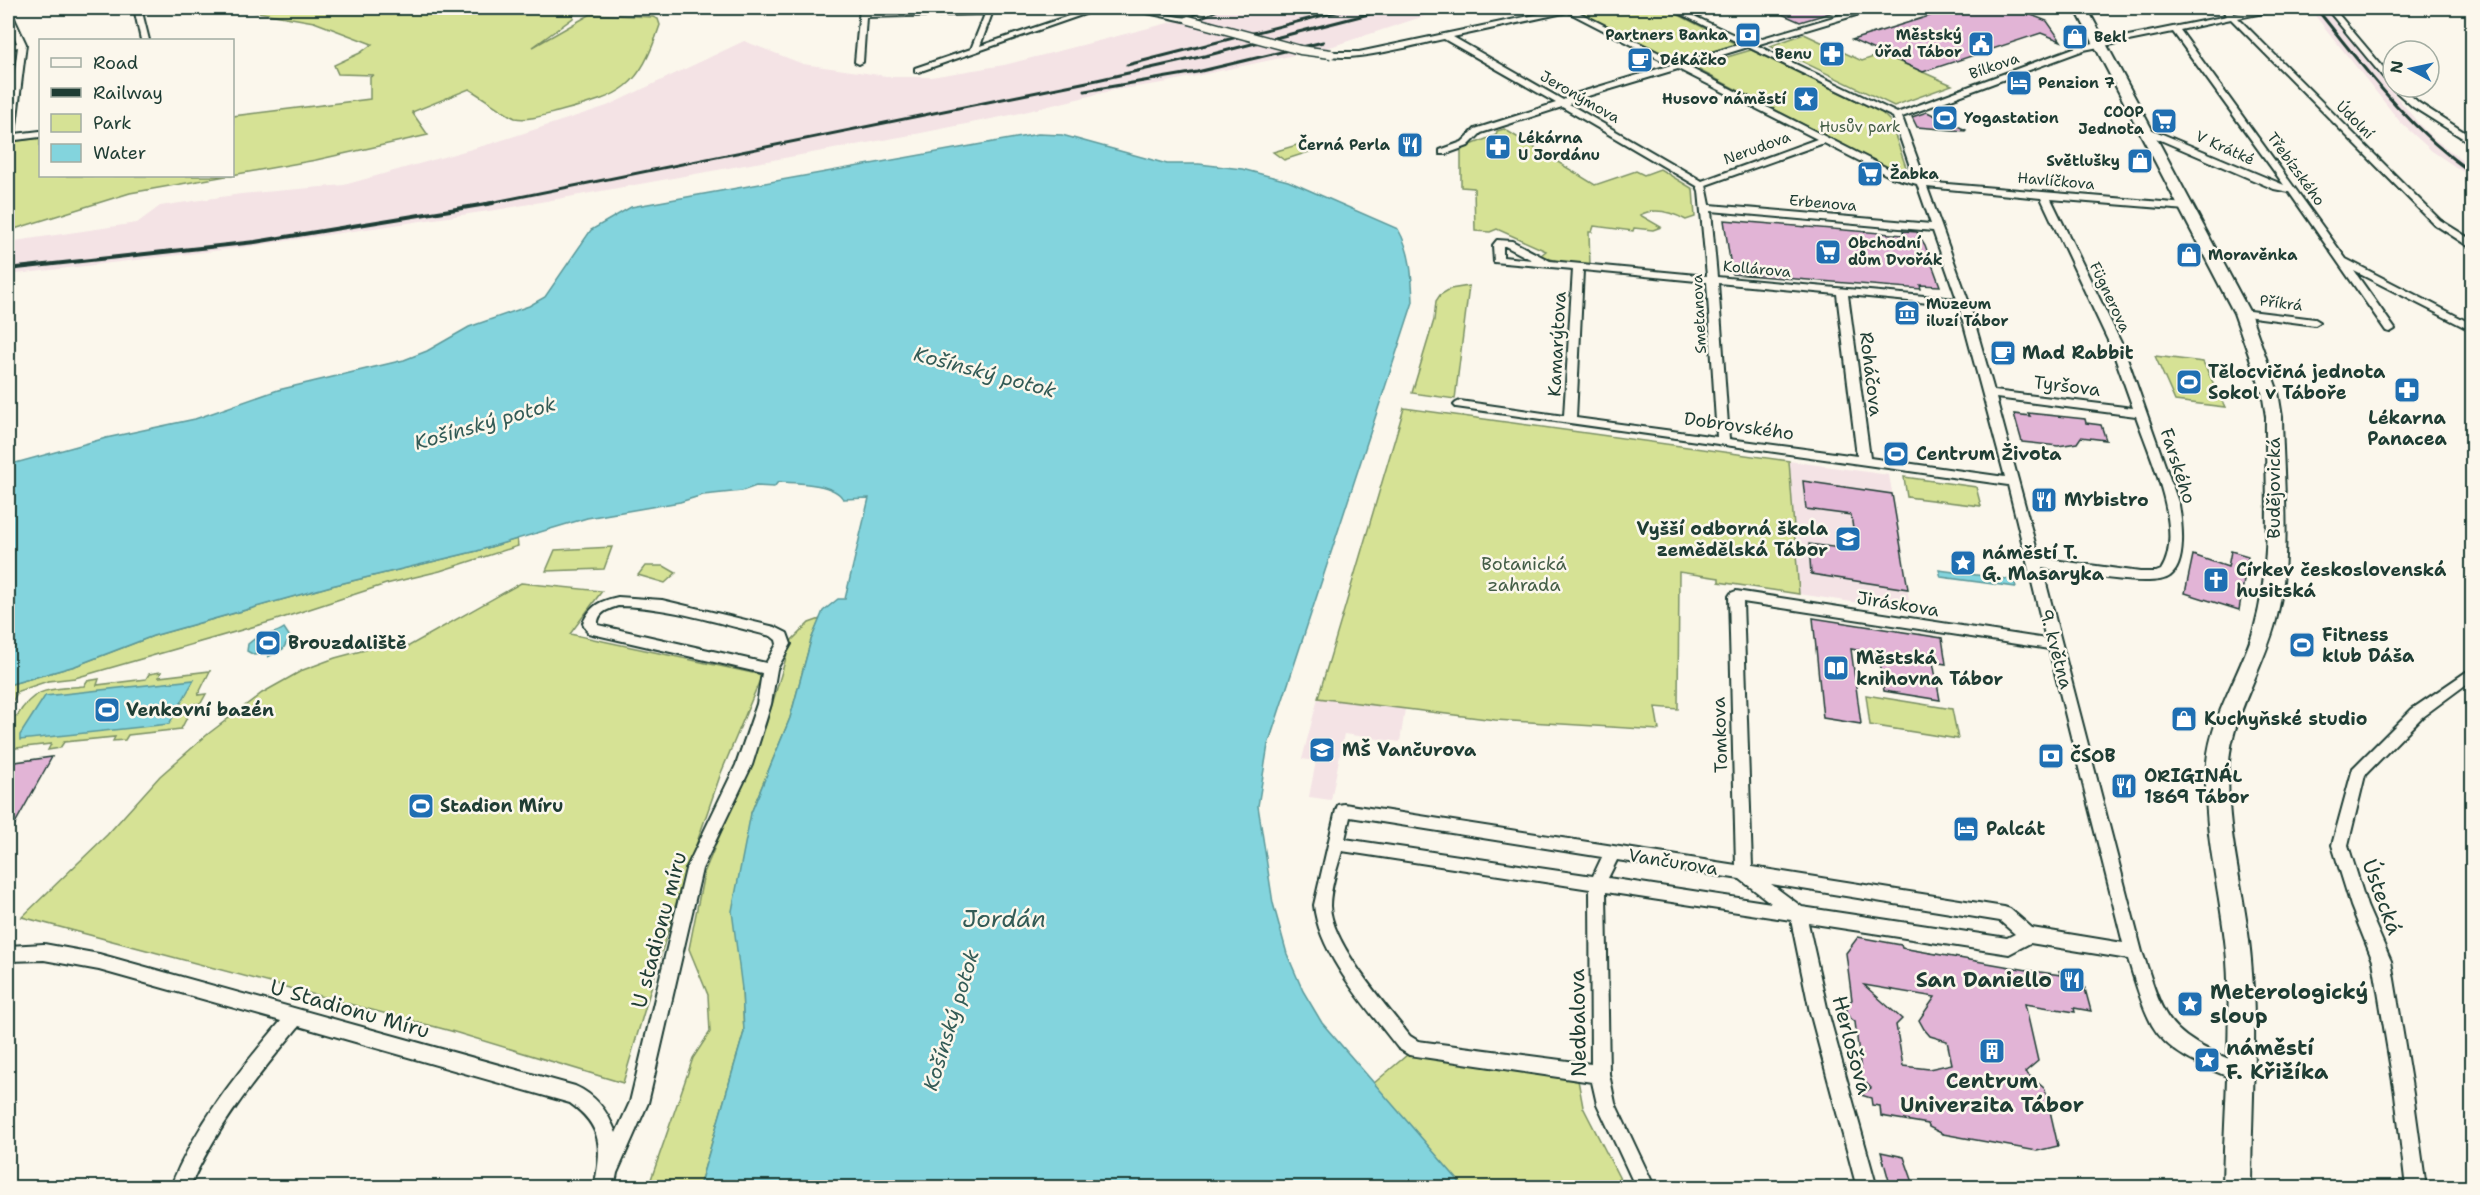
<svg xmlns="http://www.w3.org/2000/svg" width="2480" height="1195" font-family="'Shantell Sans',sans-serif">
<rect width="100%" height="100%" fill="#fbf7ec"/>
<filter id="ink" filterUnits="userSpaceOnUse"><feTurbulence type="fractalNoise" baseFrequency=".0167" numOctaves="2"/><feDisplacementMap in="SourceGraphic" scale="12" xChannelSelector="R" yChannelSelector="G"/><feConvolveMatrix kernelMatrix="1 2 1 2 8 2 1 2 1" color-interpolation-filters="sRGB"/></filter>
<g filter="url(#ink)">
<!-- built -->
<g fill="#f4e3e5">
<polygon points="1227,8 1449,8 1327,48 1163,83 1114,90 1016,114 911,135 502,209 239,248 8,275 8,242 137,223 160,206 241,194 344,185 493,143 607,106 744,41 803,64 893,77 931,77 1004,65"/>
<polygon points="2309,8 2324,8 2419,124 2433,138 2472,167 2472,178 2432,151 2401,123"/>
<polygon points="1789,461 1889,475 1903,552 1901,552 1911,611 1799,594"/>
<polygon points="1318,698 1405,709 1400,742 1344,734 1331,800 1309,797 1316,761 1302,759"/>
</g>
<!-- green -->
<g fill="#d6e295" stroke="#7a9064" stroke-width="1.5">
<path d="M234,8H575L573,18L533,47L591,14L653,17L658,19L660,25C639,89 623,95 561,111C548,114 529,121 515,118C509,116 478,94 469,89L412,112L428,135L316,160L130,193L8,231V142L40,138V176H232L233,116L370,99V77L374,75L338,74L334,65L360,53L372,44L314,22Z"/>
<polygon points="1600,8 1665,8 1736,44 1681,61 1662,56 1664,54 1581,13"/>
<polygon points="1804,34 1862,61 1882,54 1952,85 1894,106 1770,46"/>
<polygon points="1751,50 1882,113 1890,121 1907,170 1902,172 1891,170 1693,67"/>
<path d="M1504,129L1595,185L1636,171L1644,175L1660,169L1693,189L1695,217L1686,220C1671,212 1655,207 1640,215L1661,227L1653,230L1634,228L1633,231L1594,226L1592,232H1589L1590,266C1573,264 1556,263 1541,255L1546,251L1497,229L1490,232L1475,231L1474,188L1461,187V149L1496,135L1497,131Z"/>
<polygon points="1307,142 1318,149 1284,160 1273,152"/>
<polygon points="1469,286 1455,399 1412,393 1434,320 1436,301 1440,295 1450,289"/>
<polygon points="2155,356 2203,362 2225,407 2175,401"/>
<polygon points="1404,408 1789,461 1799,594 1719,582 1719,578 1679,572 1678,709 1655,707 1659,730 1495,720 1318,698"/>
<polygon points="1904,477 1976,487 1981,506 1907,497"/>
<polygon points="517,539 518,546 440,571 386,584 273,621 75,678 48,681 18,691 8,710 8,685 75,666 153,636 331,586 477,551"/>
<polygon points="612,547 604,569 546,571 555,550"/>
<polygon points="645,566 664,566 676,573 665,583 638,575"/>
<polygon points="521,583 602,591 570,634 762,675 721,773 677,900 623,1083 451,1031 22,917 107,835 160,776 208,734 262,693 303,670 335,658 376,647 409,646"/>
<polygon points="820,619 811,640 790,718 751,813 742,989 744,1032 699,1187 648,1188 693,1058 710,1032 708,995 689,949 704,873 766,725 791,641 809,623"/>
<path d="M210,671L198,695L206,694L201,703L194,704L181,729L128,735L125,740L113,741L115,737L64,742L60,748L48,750L51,744L8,749V732L12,726H8L10,717L17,716C36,685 51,690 84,686L87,681L99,679L97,685L146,679L149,674L161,672L159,677Z"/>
<polygon points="1866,695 1952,709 1958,739 1870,725"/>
<polygon points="1407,1055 1578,1080 1583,1107 1624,1187 1464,1187 1373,1084"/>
</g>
<!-- water -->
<g fill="#83d4dd" stroke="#5b9899" stroke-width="1.5">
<path d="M1038,134L1062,135L1167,164H1199L1242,169L1288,181L1398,229C1411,252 1412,276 1413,302L1268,745L1258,806L1273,903L1287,954L1303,991L1322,1023L1464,1187H699L744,1032L742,989L732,911L751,813L790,718L811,640L823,611L838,599H845L869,498L843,499C834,483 797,483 778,482L774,487L756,486L742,491L703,495L680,502L587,518L477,551L331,586L153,636L75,666L8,685V465L106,438L195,419L278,390L404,360L427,351L469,327L529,306L545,297L591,230L631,207Z"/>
<polygon points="1939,570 2014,580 2016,587 1941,577"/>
<path d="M284,628L290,637L283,649L268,657L267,653L254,655L247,651L248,644C261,631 272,637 284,628Z"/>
<polygon points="194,680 169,724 20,740 20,735 45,696"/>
</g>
<!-- building -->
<g fill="#e2b4d6" stroke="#1f3d34" stroke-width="1.5" fill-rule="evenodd">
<polygon points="1768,8 1836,8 1837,11 1800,22"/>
<polygon points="1955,8 2013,8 2047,21 2061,41 2041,33 1923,72 1852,40"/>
<polygon points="1927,112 1966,130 1965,131 1917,127 1912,117"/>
<polygon points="1724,220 1904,235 1903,231 1917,232 1925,245 1940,286 1920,285 1921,289 1732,274"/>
<polygon points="2028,413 2085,419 2086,423 2101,425 2106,440 2081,437 2077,443 2058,446 2022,442 2014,414 2030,416"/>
<polygon points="1803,481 1892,494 1908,589 1811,574 1809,544 1856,550 1851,515 1806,509"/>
<polygon points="2231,551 2248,556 2239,610 2185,593 2193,555 2228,567"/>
<polygon points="1813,618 1942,638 1946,664 1933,662 1940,700 1884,691 1879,654 1851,649 1861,724 1823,718"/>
<polygon points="52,757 8,836 8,763"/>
<path d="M1858,937L1901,945L1902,948L2033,971L2061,975L2059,971L2081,974L2091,1011L2074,1008L2075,1012L2025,1004L2038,1061L2025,1072L2045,1089L2058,1146L2037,1151L1943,1134L1929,1127L1928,1124L1881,1116L1880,1106L1872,1105L1871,1098L1861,1095L1871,1088L1862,1079L1855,1022L1848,1016L1846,1004L1852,1000L1846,953ZM1864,985L1935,997L1919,1020L1924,1029L1930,1036L1947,1041L1952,1064L1929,1069L1903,1066L1896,1025L1902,1019Z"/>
<polygon points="1881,1152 1904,1157 1915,1188 1891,1188"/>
</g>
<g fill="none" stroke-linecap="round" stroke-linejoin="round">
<!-- minor casing -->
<g stroke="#1f3d34" stroke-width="4">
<g id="minor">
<polygon points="134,8 141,8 149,40 141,40"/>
<polygon points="860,8 866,8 867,13 986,10 988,8 994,8 980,46 1092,8 1102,8 918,72 915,72 915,68 971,49 985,14 866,17 863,62 859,64 855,62"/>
<path d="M1124,8C1144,6 1175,20 1190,17C1201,14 1209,7 1221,8L1189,22Z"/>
<path d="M1568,8H1580L1576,11L1679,63L1741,44L1669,8H1677L1749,42L1864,8H1873V10L1756,45L1897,113L2079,46L2227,16L2221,8H2228L2234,14L2266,8H2278V10L2238,18L2440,220L2472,240V247L2468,246L2434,224L2231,19L2180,30L2346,259L2472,324V331L2354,271L2395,329L2390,332L2386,331L2289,192L2274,189L2142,132V128H2148L2284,185L2173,32L2084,50L1902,117L1925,180L1935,183L2186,204L2191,207L2186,210L2051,199L2124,349L2179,505C2182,523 2187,564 2170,576C2153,590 2066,571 2042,568L2142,952C2150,972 2154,994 2165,1013C2182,1043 2218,1054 2248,1067L2251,1073L2248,1079L2242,1082C2210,1069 2170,1057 2152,1025C2141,1004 2135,981 2128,959L2030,943L2009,954L1808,923L1828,1012L1877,1188H1857L1810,1012L1791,920L1606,892L1609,1074L1615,1103L1655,1188H1636L1597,1104L1592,1082L1409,1055L1398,1048C1368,1009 1319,955 1314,905L1336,810L1338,805L1344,804L1736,865L1729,596L1731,593L1736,591L2046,639L2008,485L1456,407L1454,405L1456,403L1460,401L1564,416L1573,269L1494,262L1493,245L1497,240L1512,241L1550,261L1707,276L1699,191L1697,186L1562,107L1481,133L1468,146L1446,154H1440V150L1462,142L1475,129L1556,103L1444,39C1422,43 1344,65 1327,54L1331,52H1359ZM1568,12L1671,65L1575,94L1563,100L1453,37ZM1748,47L1893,117L1914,178L1897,173L1686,66ZM1678,69L1817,139L1702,181L1569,104L1581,98ZM1824,143L1891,177L1917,184L1931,224L1710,205L1706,185ZM1927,187L2041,198L2112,349L2133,408L1994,391L1969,303ZM1711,211L1933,231L1957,299L1717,277ZM1503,246H1505L1532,260L1503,257ZM1583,270L1707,282L1717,437L1576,418ZM1718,283L1837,294L1857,456L1729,439ZM1848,295L1959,306L2005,477L1870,458ZM1996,398L2136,416C2149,454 2186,532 2161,570L2156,572H2140L2039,558ZM1743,602L2049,649L2123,943L2032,928L2010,909L2004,907L1752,867ZM1350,817L1602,857L1593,876L1345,839ZM1342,851L1590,889L1591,1064L1418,1041L1410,1036C1387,1007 1331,943 1330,906C1330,888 1337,869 1342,851ZM1617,860L1740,879L1771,903L1608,878ZM1771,884L2000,921L2015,934L2007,938L1802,907Z"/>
<polygon points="2326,8 2333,8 2393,79 2393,87 2401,87 2419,103 2472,137 2472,144 2413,107 2393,89"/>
<polygon points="8,12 12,14 26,44 15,134 40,131 40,137 8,141 8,123 18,47 8,49 8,45 17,43 8,21"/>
<polygon points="2242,310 2315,319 2320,322 2315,325 2238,315 2238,311"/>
<path d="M618,597L662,600L775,627L787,633L791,644L777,669L771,704L752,765L702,869L648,1103L617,1173L614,1188H594C602,1150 604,1127 570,1103L299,1026C257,1077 216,1127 189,1188H170C196,1124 237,1073 281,1021L99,970L44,960L8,961V946L44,944L99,954L575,1086C596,1095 608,1112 616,1133L630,1102L686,869L736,765L757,704L762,673L588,633L583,623C591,605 600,601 618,597ZM618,606C671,607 720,624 771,636L776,640L777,644L766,663L598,625C597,613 608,609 618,606Z"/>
<polygon points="2472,668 2472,680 2422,717 2365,775 2348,845 2367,906 2391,961 2413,1094 2426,1188 2406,1188 2395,1094 2373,961 2351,906 2332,845 2353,768 2412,709"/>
</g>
</g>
<!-- secondary casing -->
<g stroke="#1f3d34" stroke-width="4">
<path id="secondary" d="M2075,8H2087L2250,313L2278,392L2282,417C2283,479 2292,557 2277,616C2266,664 2232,715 2229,762C2224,829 2246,894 2251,960C2258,1036 2251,1112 2251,1188H2223C2224,1112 2232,1036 2227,960C2222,894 2201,829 2207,762C2211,714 2243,671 2255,625C2273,560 2265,484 2266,417L2262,392L2234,313Z"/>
</g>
<!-- minor -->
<use href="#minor" fill="#fbf7ec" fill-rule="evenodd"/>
<!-- secondary -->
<use href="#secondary" fill="#fbf7ec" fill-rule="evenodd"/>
<!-- rail-far1 -->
<g stroke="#1f3d34" stroke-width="3">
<path d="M2316,8C2364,68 2408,128 2472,173"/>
<polyline points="1127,65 1352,8"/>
<polyline points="1085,91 1197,72 1323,42"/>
<polyline points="485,204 1097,80 1209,55 1392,8"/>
</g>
<!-- rail -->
<polyline stroke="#1f3d34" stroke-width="4" points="8,269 255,242 493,203"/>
<!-- minor-bridge casing -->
<g stroke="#1f3d34" stroke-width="11" stroke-linecap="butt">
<polyline id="minor-bridge" points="1189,20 1300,50 1331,54"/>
</g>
<!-- minor-bridge -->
<use href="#minor-bridge" stroke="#fbf7ec" stroke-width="8"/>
</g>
</g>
<!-- icons -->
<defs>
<g id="bank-square" transform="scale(1.35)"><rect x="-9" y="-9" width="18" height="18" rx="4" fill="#1f6fb2" stroke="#fbf7ec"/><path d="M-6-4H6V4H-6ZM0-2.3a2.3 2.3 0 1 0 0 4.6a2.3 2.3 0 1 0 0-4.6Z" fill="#fff"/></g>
<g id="shop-square" transform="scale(1.35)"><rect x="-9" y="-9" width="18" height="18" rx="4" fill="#1f6fb2" stroke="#fbf7ec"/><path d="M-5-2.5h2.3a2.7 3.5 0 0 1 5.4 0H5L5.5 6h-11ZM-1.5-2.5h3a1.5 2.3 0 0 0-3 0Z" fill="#fff"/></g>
<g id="civic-square" transform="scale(1.35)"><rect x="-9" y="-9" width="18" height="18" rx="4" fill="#1f6fb2" stroke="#fbf7ec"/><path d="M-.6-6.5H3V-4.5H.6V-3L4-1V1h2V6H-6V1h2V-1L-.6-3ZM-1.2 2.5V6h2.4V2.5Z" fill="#fff"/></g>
<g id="pharmacy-square" transform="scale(1.35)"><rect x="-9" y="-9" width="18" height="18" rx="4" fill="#1f6fb2" stroke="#fbf7ec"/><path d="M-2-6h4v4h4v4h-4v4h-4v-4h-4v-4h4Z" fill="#fff"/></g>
<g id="cafe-square" transform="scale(1.35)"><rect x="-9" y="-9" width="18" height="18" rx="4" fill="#1f6fb2" stroke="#fbf7ec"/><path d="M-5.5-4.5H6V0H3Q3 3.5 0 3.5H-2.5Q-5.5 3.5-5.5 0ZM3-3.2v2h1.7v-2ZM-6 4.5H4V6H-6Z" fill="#fff"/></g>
<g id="hotel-square" transform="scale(1.35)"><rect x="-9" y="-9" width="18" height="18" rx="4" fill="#1f6fb2" stroke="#fbf7ec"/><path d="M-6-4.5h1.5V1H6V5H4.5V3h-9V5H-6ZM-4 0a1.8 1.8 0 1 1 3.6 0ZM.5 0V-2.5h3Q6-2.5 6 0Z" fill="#fff"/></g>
<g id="sight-square" transform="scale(1.35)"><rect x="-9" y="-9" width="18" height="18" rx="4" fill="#1f6fb2" stroke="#fbf7ec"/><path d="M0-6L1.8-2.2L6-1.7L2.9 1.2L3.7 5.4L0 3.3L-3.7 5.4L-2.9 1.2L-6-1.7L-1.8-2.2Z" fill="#fff"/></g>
<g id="stadium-square" transform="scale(1.35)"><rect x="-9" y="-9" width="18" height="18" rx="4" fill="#1f6fb2" stroke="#fbf7ec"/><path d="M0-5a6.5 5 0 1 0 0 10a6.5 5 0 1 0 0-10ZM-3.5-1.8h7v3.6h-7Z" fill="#fff"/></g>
<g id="supermarket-square" transform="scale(1.35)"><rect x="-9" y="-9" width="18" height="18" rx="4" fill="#1f6fb2" stroke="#fbf7ec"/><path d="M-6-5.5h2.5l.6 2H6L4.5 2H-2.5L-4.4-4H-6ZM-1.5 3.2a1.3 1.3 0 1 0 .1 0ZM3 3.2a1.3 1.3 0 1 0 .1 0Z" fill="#fff"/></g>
<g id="restaurant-square" transform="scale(1.35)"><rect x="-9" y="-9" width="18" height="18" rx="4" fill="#1f6fb2" stroke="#fbf7ec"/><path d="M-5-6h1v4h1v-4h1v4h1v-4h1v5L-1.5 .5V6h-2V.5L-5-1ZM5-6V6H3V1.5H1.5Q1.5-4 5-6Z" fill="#fff"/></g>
<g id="museum-square" transform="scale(1.35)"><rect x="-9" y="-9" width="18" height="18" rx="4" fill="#1f6fb2" stroke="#fbf7ec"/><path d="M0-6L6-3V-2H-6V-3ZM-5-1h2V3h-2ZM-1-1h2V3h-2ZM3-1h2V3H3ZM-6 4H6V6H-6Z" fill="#fff"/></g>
<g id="school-square" transform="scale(1.35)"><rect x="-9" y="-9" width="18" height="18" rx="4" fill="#1f6fb2" stroke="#fbf7ec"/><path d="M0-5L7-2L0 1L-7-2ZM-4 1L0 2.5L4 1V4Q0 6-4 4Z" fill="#fff"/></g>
<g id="church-square" transform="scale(1.35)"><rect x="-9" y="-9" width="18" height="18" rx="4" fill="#1f6fb2" stroke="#fbf7ec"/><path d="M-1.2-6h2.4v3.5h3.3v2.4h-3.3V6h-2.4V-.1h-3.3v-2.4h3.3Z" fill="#fff"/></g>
<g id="library-square" transform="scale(1.35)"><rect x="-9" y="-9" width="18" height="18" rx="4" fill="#1f6fb2" stroke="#fbf7ec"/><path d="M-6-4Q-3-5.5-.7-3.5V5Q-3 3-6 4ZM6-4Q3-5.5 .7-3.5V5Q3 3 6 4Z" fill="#fff"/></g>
<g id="building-square" transform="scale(1.35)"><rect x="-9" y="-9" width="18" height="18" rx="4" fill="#1f6fb2" stroke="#fbf7ec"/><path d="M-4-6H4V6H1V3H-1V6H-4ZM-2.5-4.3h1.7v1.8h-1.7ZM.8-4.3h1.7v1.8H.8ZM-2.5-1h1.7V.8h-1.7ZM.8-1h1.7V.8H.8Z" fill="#fff"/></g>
</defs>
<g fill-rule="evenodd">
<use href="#bank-square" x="1748" y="35"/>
<use href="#shop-square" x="2075" y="37"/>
<use href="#civic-square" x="1981" y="44"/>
<use href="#pharmacy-square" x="1832" y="54"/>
<use href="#cafe-square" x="1640" y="60"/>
<use href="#hotel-square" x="2019" y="83"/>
<use href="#sight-square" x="1806" y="99"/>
<use href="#stadium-square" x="1945" y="118"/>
<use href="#supermarket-square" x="2164" y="121"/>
<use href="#restaurant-square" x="1410" y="145"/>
<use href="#pharmacy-square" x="1498" y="147"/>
<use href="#shop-square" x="2140" y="161"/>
<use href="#supermarket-square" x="1870" y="174"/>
<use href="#supermarket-square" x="1828" y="252"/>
<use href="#shop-square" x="2189" y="255"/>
<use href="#museum-square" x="1907" y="313"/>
<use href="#cafe-square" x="2003" y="353"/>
<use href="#stadium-square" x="2189" y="382"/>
<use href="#pharmacy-square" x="2407" y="390"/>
<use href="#stadium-square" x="1896" y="454"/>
<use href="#restaurant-square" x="2044" y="500"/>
<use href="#school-square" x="1848" y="539"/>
<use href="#sight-square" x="1963" y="563"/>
<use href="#church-square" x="2216" y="580"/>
<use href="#stadium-square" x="268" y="643"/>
<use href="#stadium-square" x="2302" y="645"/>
<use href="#library-square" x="1836" y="668"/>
<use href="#stadium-square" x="107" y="710"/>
<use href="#shop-square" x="2184" y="719"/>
<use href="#school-square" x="1322" y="750"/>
<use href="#bank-square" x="2051" y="756"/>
<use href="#restaurant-square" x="2124" y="786"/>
<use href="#stadium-square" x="421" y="806"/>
<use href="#hotel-square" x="1966" y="829"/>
<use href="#restaurant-square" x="2072" y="980"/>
<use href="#sight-square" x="2190" y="1004"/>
<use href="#building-square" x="1992" y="1051"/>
<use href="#sight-square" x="2207" y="1060"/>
</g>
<g text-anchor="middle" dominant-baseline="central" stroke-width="5" stroke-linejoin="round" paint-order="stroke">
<!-- far-poi labels -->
<g font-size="15" font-weight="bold" fill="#1f3d34" stroke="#fbf7ec" text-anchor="start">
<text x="1728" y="35" text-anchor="end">Partners Banka</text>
<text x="1962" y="35" text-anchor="end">Městský<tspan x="1962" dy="17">úřad Tábor</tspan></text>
<text x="2094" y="37">Bekl</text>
<text x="1812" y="54" text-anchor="end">Benu</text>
<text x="1660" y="60">DéKáčko</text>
<text x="2038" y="83">Penzion 7</text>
<text x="1786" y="99" text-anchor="end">Husovo náměstí</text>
<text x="2144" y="112" text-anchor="end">COOP<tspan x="2144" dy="17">Jednota</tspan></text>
<text x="1964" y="118">Yogastation</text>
<text x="1518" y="138">Lékárna<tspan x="1518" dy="17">U Jordánu</tspan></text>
<text x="1390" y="145" text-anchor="end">Černá Perla</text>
<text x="2120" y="161" text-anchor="end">Světlušky</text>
<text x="1890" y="174">Žabka</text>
<text x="1848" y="243">Obchodní<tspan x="1848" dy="17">dům Dvořák</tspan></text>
<text x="2208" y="255">Moravěnka</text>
<text x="1926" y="304">Muzeum<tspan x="1926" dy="17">iluzí Tábor</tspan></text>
</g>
<!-- far-street labels -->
<g font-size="15" fill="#1f3d34" stroke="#fbf7ec">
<text transform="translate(1994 66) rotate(-19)">Bílkova</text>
<text transform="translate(1580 97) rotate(30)">Jeronýmova</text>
<text transform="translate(2355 120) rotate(45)">Údolní</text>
<text transform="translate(1757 148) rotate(-20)">Nerudova</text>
<text transform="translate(2225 148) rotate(24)">V Krátké</text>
<text transform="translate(2296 169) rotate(54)">Třebízského</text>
<text transform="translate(2056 181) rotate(5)">Havlíčkova</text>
<text transform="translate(1823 203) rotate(5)">Erbenova</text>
<text transform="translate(1757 269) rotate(5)">Kollárova</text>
<text transform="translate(2110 297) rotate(65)">Fügnerova</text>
<text transform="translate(2281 303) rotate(7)">Příkrá</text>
<text transform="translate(1699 314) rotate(-93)">Smetanova</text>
</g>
<!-- far-park labels -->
<g font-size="15" fill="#445e47" stroke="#fbf7ec">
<text x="1860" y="127">Husův park</text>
</g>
<!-- street labels -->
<g font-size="18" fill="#1f3d34" stroke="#fbf7ec">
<text transform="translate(1557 344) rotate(-87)">Kamarýtova</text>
<text transform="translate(1871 374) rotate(83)">Roháčova</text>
<text transform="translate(2067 386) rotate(7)">Tyršova</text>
<text transform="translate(1739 426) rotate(8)">Dobrovského</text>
<text transform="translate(2178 466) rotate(72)">Farského</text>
<text transform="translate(2274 488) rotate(-90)">Budějovická</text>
<text transform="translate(1898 604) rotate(9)">Jiráskova</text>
<text transform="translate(2056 649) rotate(75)">9. května</text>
<text transform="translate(1720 735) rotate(-92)">Tomkova</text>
<text transform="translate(1673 862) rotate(9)">Vančurova</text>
</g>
<!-- poi labels -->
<g font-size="18" font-weight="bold" fill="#1f3d34" stroke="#fbf7ec" text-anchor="start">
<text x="2022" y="353">Mad Rabbit</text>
<text x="2208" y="372">Tělocvičná jednota<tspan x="2208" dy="21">Sokol v Táboře</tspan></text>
<text x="2407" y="418" text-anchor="middle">Lékarna<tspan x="2407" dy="21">Panacea</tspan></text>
<text x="1916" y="454">Centrum Života</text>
<text x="2064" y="500">MYbistro</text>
<text x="1828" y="529" text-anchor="end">Vyšší odborná škola<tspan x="1828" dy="21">zemědělská Tábor</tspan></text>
<text x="1982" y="553">náměstí T.<tspan x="1982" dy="21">G. Masaryka</tspan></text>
<text x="2236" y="570">Církev československá<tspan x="2236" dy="21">husitská</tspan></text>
<text x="2322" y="635">Fitness<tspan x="2322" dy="21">klub Dáša</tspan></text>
<text x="288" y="643">Brouzdaliště</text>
<text x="1856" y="658">Městská<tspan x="1856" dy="21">knihovna Tábor</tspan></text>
<text x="126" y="710">Venkovní bazén</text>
<text x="2204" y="719">Kuchyňské studio</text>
<text x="1342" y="750">MŠ Vančurova</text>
<text x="2070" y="756">ČSOB</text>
<text x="2144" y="776">ORIGINÁL<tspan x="2144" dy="21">1869 Tábor</tspan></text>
<text x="440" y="806">Stadion Míru</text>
<text x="1986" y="829">Palcát</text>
</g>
<!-- park labels -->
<g font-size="18" fill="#445e47" stroke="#fbf7ec">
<text x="1524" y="564">Botanická<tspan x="1524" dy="21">zahrada</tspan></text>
</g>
<!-- water labels -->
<g font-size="20" font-style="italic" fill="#335b56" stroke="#fbf7ec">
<text transform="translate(985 372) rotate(15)">Košínský potok</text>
<text transform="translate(485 423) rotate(-16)">Košínský potok</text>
<text transform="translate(951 1020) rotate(-73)">Košínský potok</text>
</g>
<!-- near-street labels -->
<g font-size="21" fill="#1f3d34" stroke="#fbf7ec">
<text transform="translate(2382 897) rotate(70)">Ústecká</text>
<text transform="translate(659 930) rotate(-75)">U stadionu míru</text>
<text transform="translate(350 1009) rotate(16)">U Stadionu Míru</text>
<text transform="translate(1578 1023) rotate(-91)">Nedbalova</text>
<text transform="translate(1852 1045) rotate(75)">Herlošova</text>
</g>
<!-- near-poi labels -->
<g font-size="21" font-weight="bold" fill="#1f3d34" stroke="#fbf7ec" text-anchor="start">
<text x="2052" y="980" text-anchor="end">San Daniello</text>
<text x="2210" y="992">Meterologický<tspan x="2210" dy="24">sloup</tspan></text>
<text x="2226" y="1048">náměstí<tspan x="2226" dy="24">F. Křižíka</tspan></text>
<text x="1992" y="1081" text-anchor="middle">Centrum<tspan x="1992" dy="24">Univerzita Tábor</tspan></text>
</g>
<!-- near-water labels -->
<g font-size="24" font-style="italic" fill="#335b56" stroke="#fbf7ec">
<text x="1004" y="919">Jordán</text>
</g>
</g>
<!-- margin -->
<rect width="2480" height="1195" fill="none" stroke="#fbf7ec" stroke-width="30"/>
<rect x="15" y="15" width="2450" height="1165" fill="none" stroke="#1f3d34" stroke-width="2" filter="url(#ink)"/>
<!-- legend -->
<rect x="39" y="39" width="195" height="138" fill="#fbf7ec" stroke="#a3ada2" stroke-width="1.5"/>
<rect x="51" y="58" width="30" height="9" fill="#fbf7ec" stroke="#a3ada2" stroke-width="1.5"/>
<text x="93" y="69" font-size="18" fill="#1f3d34">Road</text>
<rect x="51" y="88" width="30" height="9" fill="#1f3d34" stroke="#a3ada2" stroke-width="1.5"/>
<text x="93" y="99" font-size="18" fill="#1f3d34">Railway</text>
<rect x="51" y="114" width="30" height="18" fill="#d6e295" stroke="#a3ada2" stroke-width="1.5"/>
<text x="93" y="129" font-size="18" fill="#1f3d34">Park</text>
<rect x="51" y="144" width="30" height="18" fill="#83d4dd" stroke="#a3ada2" stroke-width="1.5"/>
<text x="93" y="159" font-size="18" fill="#1f3d34">Water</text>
<!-- north arrow -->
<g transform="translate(2411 69) rotate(278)"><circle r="28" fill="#fbf7ec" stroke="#a3ada2" stroke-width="1.5"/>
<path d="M0-4.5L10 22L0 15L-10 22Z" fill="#1f6fb2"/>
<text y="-9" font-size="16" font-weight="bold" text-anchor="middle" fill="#1f3d34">N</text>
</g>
</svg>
